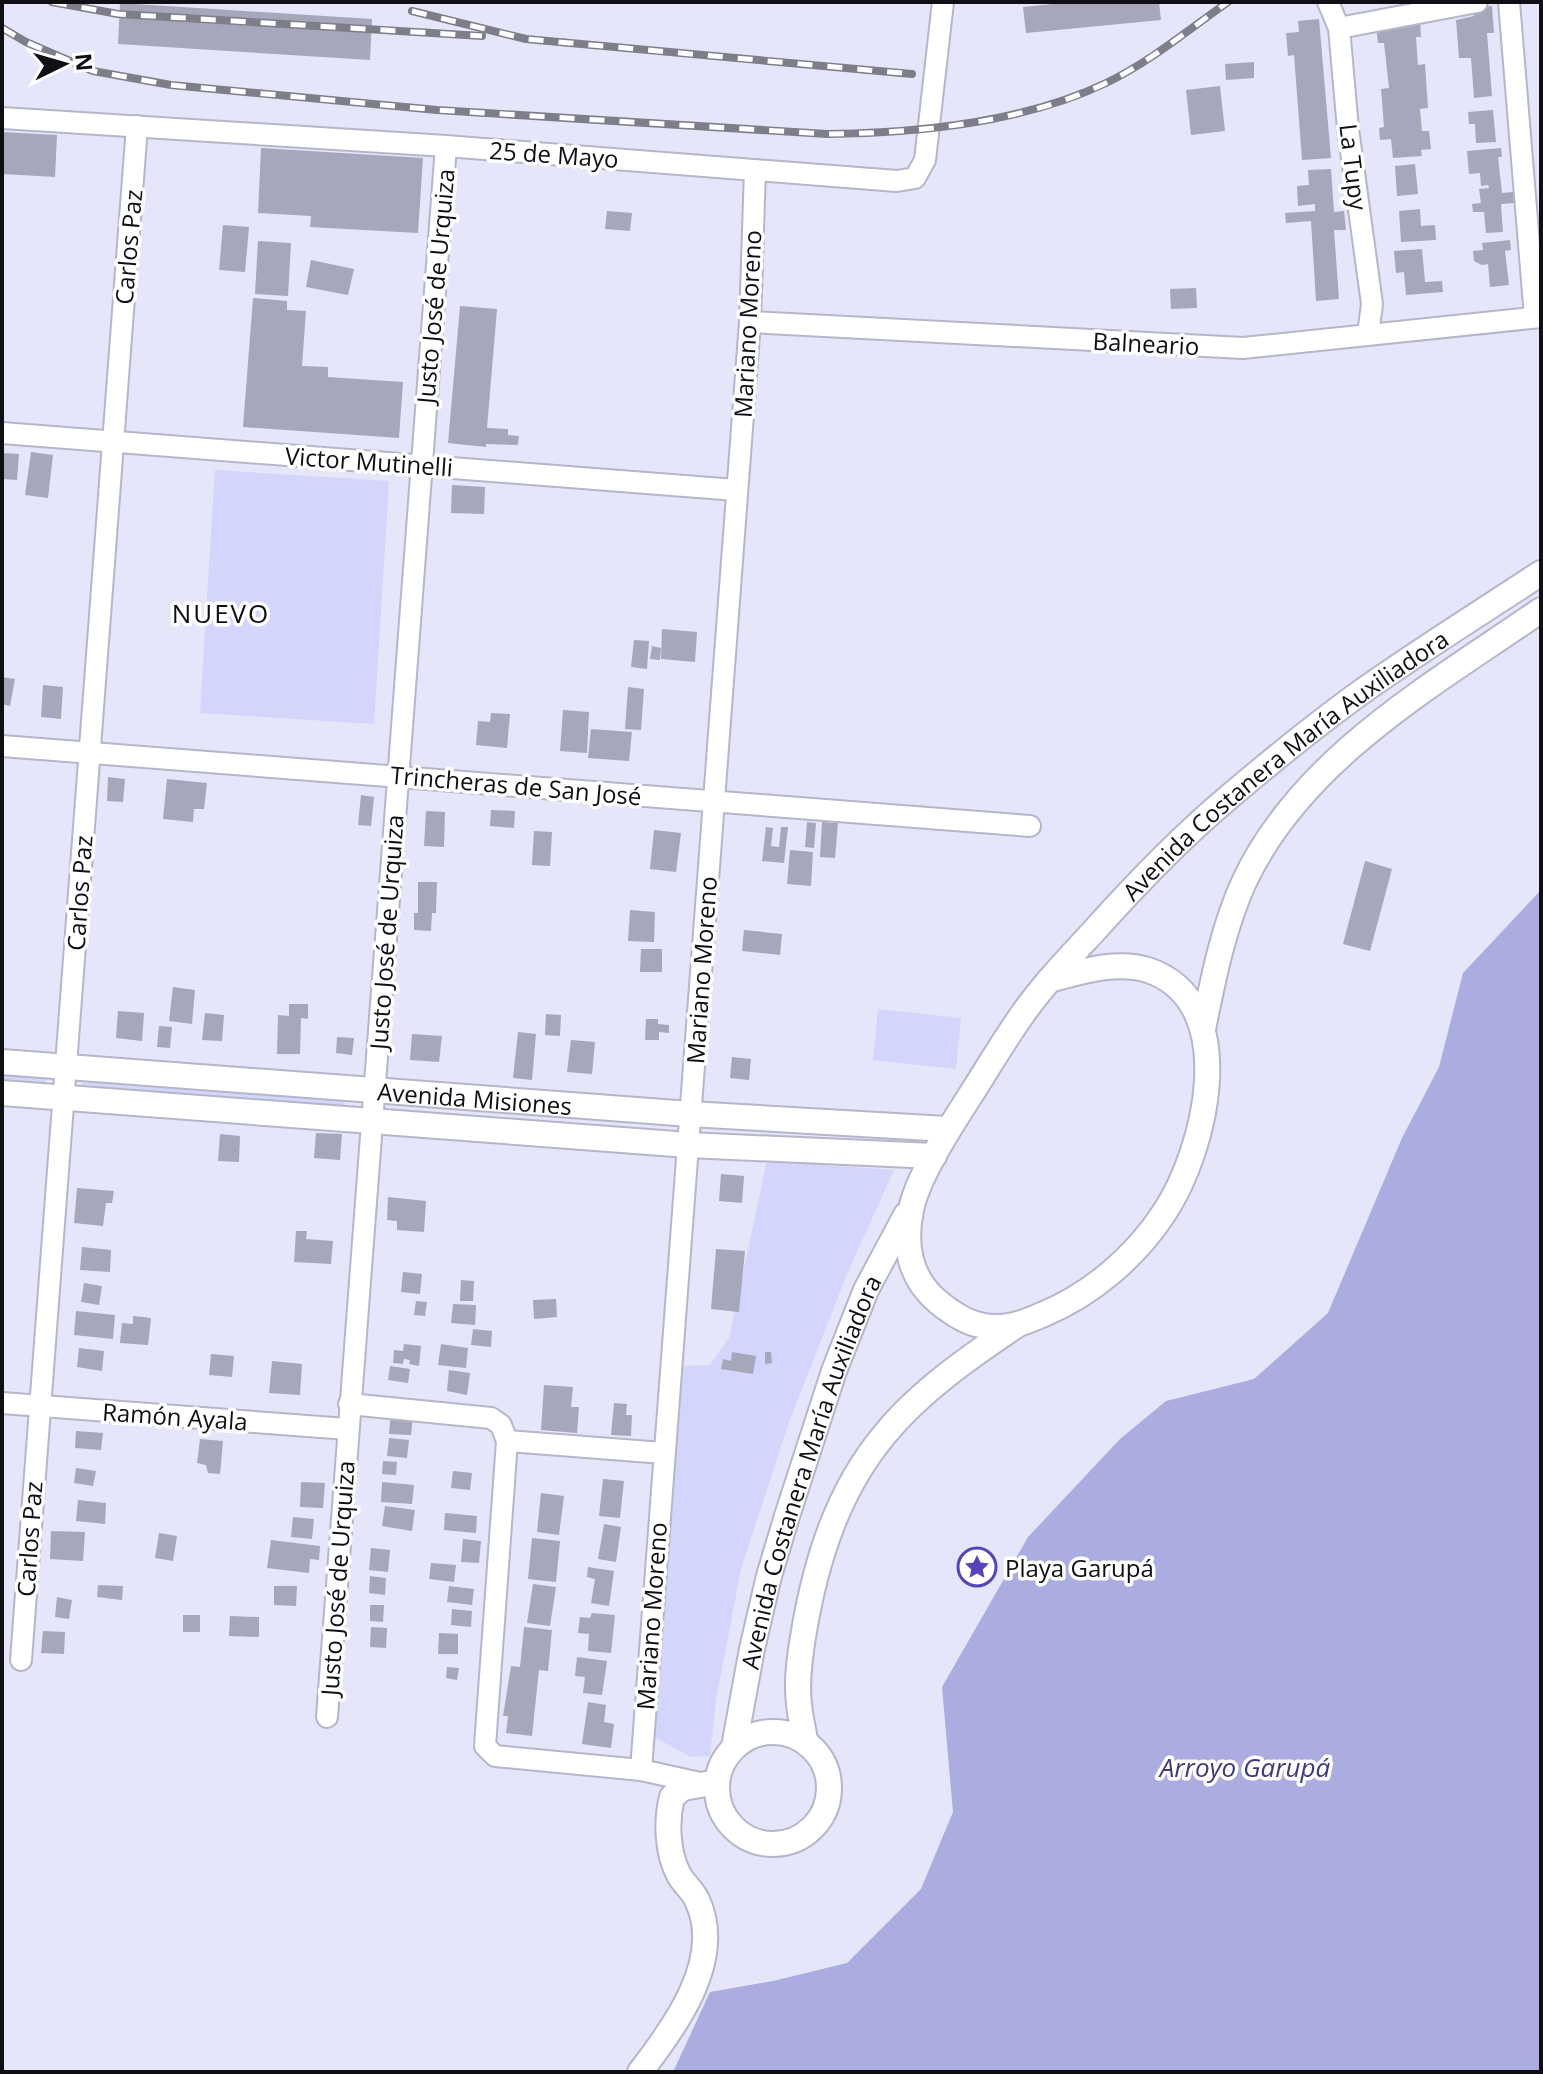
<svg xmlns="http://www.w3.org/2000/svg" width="1543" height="2074" font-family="'Open Sans',sans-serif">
<rect width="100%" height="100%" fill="#e5e6fa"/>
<!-- green -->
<g fill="#d3d5fa">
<polygon points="215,470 389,481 374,724 200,713"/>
<polygon points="878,1009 961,1018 956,1069 873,1060"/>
<polygon points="2,1070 46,1073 44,1089 2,1086"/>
<polygon points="83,1075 345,1092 344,1107 82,1090"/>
<polygon points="767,1161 894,1170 847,1274 789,1422 741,1569 716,1700 710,1756 691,1757 654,1737 683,1366 710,1365 729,1338"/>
</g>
<!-- water -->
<polygon fill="#abacdf" points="1541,890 1541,2072 673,2072 710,1992 773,1981 847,1963 921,1889 953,1812 942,1687 1028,1537 1120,1439 1166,1401 1254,1379 1328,1313 1402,1138 1439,1067 1463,973"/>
<!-- building -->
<g fill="#a6a7ba">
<polygon points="1071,2 1159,2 1161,20 1026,33 1023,7"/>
<polygon points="120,3 372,19 370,60 118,44"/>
<polygon points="1492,6 1494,33 1487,33 1492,96 1474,98 1471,58 1459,58 1456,20 1474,16 1474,8"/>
<polygon points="1319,19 1331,158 1302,160 1294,55 1288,56 1286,33 1299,32 1298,21"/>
<polygon points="1420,21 1421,37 1416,37 1418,65 1425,64 1428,108 1420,109 1422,131 1429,131 1431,149 1421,150 1422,156 1393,158 1391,139 1380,140 1379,128 1384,127 1381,89 1389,88 1384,43 1378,43 1376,26"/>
<polygon points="1254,62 1254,78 1226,80 1225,64"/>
<polygon points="1220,86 1225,131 1191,135 1186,90"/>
<polygon points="1493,110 1496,142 1476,143 1475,124 1469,124 1468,112"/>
<polygon points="2,132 57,135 55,177 2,174"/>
<polygon points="261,148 423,158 418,233 310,227 311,216 258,213"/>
<polygon points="1501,148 1502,157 1498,157 1502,193 1513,192 1514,203 1501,204 1503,232 1486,233 1484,212 1473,212 1472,204 1481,203 1479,189 1489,188 1488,185 1481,186 1480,173 1469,174 1467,151"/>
<polygon points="1415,164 1418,194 1397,196 1395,166"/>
<polygon points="1331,169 1334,212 1344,211 1346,230 1334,230 1339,299 1316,301 1311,221 1286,223 1285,213 1315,211 1315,204 1298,206 1297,186 1309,185 1308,170"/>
<polygon points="1420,209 1421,226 1435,225 1436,240 1401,242 1399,211"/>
<polygon points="607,211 632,213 630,231 605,229"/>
<polygon points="223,225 249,227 245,272 219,270"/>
<polygon points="1510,240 1511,250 1505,251 1509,285 1490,287 1488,264 1482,265 1474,261 1473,251 1483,250 1482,243"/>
<polygon points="258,241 291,243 288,296 255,294"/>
<polygon points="1422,249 1425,282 1442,281 1443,292 1406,295 1404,272 1396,273 1394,251"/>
<polygon points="311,260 354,269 348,295 306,287"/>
<polygon points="1196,288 1197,308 1171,309 1170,289"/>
<polygon points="253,298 287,301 287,310 306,311 302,366 328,367 328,377 403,382 399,438 243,427"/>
<polygon points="460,306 497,309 487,428 508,429 508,435 519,436 518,445 486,444 486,447 448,443"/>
<polygon points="31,452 53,455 48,498 25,495"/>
<polygon points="2,453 19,454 17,480 2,479"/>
<polygon points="452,485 485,487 484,514 451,513"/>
<polygon points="662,629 697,632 695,662 661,659"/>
<polygon points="634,640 649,641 647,669 631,667"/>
<polygon points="652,646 661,648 660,660 650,659"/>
<polygon points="2,677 15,679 10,706 2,704"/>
<polygon points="43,685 63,687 61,719 41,717"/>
<polygon points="628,687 644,689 641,730 625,729"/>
<polygon points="563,710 589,712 587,753 560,751"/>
<polygon points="491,713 510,714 507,748 476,745 478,721 490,722"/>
<polygon points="591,729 632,732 629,761 588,758"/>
<polygon points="108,777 125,779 123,802 107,801"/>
<polygon points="167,779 207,783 204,809 194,809 193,822 163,819"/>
<polygon points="361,795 374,797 371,826 358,825"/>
<polygon points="491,810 515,811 514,828 490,826"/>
<polygon points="426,811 445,812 444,847 424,846"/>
<polygon points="807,822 816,823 814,848 805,847"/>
<polygon points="822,822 838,823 835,858 820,857"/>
<polygon points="766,827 773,828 771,846 779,847 781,827 788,827 784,863 762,861"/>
<polygon points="654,830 681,833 676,872 650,869"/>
<polygon points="534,831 552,832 550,866 532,865"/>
<polygon points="790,850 813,852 811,886 787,884"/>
<polygon points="1365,861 1392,869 1370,951 1343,944"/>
<polygon points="418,882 437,882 436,913 432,913 431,931 414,930 414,913 418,913"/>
<polygon points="630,910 655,912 654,942 628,941"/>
<polygon points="744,930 782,934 780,955 742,951"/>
<polygon points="641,949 662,949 662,972 640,972"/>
<polygon points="173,987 195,990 192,1024 169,1021"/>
<polygon points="289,1004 308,1004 308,1019 301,1018 300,1054 277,1054 278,1015 289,1016"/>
<polygon points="118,1011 144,1013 142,1041 116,1038"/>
<polygon points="205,1013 224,1015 222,1041 202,1040"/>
<polygon points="546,1014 561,1015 560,1036 545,1035"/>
<polygon points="646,1019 658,1019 658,1024 669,1025 669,1033 659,1032 659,1040 645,1040"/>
<polygon points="159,1026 172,1027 170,1048 157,1047"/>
<polygon points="518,1032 536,1034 532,1080 513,1078"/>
<polygon points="412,1034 442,1036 439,1062 410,1060"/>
<polygon points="337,1037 354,1038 352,1055 336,1053"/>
<polygon points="571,1040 595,1042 592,1074 567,1072"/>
<polygon points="732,1057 751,1059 749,1080 730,1078"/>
<polygon points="316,1133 342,1134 340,1160 314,1158"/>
<polygon points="220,1134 240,1136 239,1162 218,1161"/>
<polygon points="721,1174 744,1176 742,1203 719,1201"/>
<polygon points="77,1188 114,1191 112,1203 106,1203 103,1226 74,1223"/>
<polygon points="388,1197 426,1201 424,1232 397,1230 397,1221 387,1220"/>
<polygon points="296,1231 307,1231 306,1239 333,1241 331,1264 294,1262"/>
<polygon points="82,1247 111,1250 110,1272 80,1270"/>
<polygon points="716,1249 745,1251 739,1312 711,1309"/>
<polygon points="403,1272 422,1274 420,1294 401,1292"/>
<polygon points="461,1280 474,1281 473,1301 460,1301"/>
<polygon points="84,1283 102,1286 99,1305 81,1302"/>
<polygon points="556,1299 557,1317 534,1319 533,1300"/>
<polygon points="416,1301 427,1302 425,1316 414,1315"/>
<polygon points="453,1304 476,1305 475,1325 451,1323"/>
<polygon points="76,1311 115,1315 113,1339 74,1335"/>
<polygon points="133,1316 151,1318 148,1345 120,1343 122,1323 133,1324"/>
<polygon points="473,1329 492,1331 491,1347 471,1345"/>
<polygon points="404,1344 421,1346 419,1366 409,1364 410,1360 404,1359 403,1364 393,1363 394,1350 403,1351"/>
<polygon points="441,1344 468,1348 466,1368 438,1365"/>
<polygon points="79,1348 104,1351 102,1371 77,1367"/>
<polygon points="732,1352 756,1356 753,1374 721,1369 723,1359 731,1361"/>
<polygon points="765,1352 771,1352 772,1363 765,1364"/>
<polygon points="211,1354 234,1356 232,1377 209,1375"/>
<polygon points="272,1361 302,1364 300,1395 269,1393"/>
<polygon points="390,1366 410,1369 408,1383 388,1380"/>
<polygon points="449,1370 470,1373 467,1395 447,1391"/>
<polygon points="544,1385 573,1387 571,1407 579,1407 577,1433 541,1430"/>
<polygon points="614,1403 627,1404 626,1415 632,1415 631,1436 611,1435"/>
<polygon points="391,1413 413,1415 411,1435 389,1434"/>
<polygon points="76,1431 103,1433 101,1450 75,1448"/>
<polygon points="389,1438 409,1440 407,1458 387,1456"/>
<polygon points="200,1439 223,1441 220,1474 208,1473 206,1465 197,1463"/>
<polygon points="383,1461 397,1462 396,1475 382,1474"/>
<polygon points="76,1468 96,1471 93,1486 74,1483"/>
<polygon points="453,1471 472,1473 470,1490 451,1488"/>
<polygon points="603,1479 624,1481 620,1518 599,1516"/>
<polygon points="301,1482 325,1483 323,1508 300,1507"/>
<polygon points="382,1482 414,1485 412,1504 381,1502"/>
<polygon points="541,1493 564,1496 559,1535 537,1532"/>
<polygon points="78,1500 106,1503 105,1524 76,1521"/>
<polygon points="385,1506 415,1510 412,1531 382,1526"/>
<polygon points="445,1513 477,1516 476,1533 444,1530"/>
<polygon points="293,1517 314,1519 312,1539 291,1537"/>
<polygon points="604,1524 621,1527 616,1562 598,1559"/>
<polygon points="51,1531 85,1532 83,1561 50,1559"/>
<polygon points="159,1533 177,1536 173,1561 155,1558"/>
<polygon points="532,1538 560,1541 556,1582 528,1579"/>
<polygon points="463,1539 481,1541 479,1563 461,1562"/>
<polygon points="271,1540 320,1546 319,1560 310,1559 309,1573 267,1568"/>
<polygon points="371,1548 390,1550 388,1572 369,1570"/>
<polygon points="431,1563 456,1565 454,1582 429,1579"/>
<polygon points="588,1567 614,1571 609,1606 591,1603 595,1579 587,1577"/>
<polygon points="370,1576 386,1578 385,1595 369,1593"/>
<polygon points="533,1584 556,1587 550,1626 527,1623"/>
<polygon points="98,1585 123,1586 122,1600 97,1597"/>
<polygon points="274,1586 297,1586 296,1606 274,1605"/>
<polygon points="449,1586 474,1589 472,1605 447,1602"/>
<polygon points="57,1597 72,1600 69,1619 55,1617"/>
<polygon points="370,1605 384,1605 383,1622 370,1621"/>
<polygon points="452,1609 472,1611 471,1627 451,1625"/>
<polygon points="592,1613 615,1615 611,1653 588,1651 589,1634 578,1633 580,1617 590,1618"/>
<rect x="183" y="1615" width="17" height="17"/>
<polygon points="230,1616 259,1617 259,1637 229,1636"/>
<polygon points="371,1627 387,1628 386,1648 370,1647"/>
<polygon points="524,1627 552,1630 548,1671 539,1670 532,1736 506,1733 508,1716 503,1716 511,1666 520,1667"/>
<polygon points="43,1631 65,1632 64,1654 41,1653"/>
<polygon points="439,1633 458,1634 458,1654 438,1654"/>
<polygon points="577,1657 607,1661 602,1695 583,1693 585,1677 575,1676"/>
<polygon points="447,1667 459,1668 457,1680 446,1678"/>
<polygon points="588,1702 606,1705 604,1722 614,1724 611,1748 582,1744"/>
</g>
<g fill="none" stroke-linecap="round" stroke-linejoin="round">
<!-- minor casing -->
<g stroke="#b5b6c9" stroke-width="24">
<g id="minor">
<polyline points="1328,2 1339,28 1348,129 1372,304 1368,334"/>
<polyline points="1509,2 1535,317"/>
<polyline points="1339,28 1477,2"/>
<polyline points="2,118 446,146 897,181 915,178 925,160 943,2"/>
<polyline points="750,322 1243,348 1541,317"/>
<polyline points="2,433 736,490"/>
<polyline points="2,746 1030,826"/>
<polyline points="2,1403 347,1429"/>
<polyline points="349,1404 491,1418 501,1425 507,1441 663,1453"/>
<polyline points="507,1441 485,1746 495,1756 641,1770 700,1783"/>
<polyline points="21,1660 137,126"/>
<polyline points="327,1717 446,146"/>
<polyline points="641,1770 750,322 755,170"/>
</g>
</g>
<!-- major casing -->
<g stroke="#b5b6c9" stroke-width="28">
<g id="major">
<path id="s1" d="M1049,980C1080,972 1116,960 1148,970C1243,1002 1205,1152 1164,1213C1136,1256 1092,1294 1044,1314C1024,1323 1003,1331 980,1325C964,1322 949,1311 937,1301C909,1277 904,1244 911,1210C917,1178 950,1127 968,1099C986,1071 1003,1042 1022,1015C1043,985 1068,959 1093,932C1136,884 1180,838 1229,797C1269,763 1311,729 1353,698C1414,654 1479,614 1541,573"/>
<path d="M1203,1029C1213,980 1223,928 1244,882C1302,758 1433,685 1541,610"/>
<path id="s2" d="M2,1062L690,1114L947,1129"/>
<polyline points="2,1093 688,1145 934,1156"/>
<circle cx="773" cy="1788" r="56"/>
<path d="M805,1740C803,1728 800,1716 799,1704C796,1680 800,1654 804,1631C816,1560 838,1490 885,1434C920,1391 971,1356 1017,1325"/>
<path id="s3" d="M734,1747L752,1649L769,1576L787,1516L834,1371L866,1290L906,1215"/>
<path d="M640,2072C675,2027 725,1959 697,1900C693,1891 684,1884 679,1875C667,1853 666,1821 672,1797L683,1788L717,1782"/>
</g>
</g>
<!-- minor -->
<use href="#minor" stroke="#fff" stroke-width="20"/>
<!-- major -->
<use href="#major" stroke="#fff" stroke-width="24"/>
<!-- rail casing -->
<g stroke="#7e7e8b" stroke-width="8">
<g id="rail">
<polyline points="52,2 118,14 482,36"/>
<polyline points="412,11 526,39 912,74"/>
<path d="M2,28L26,42L93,71L171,85L437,110L827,134C919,133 1022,123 1106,83C1150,62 1188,30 1228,2"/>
</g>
</g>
<!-- rail -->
<use href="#rail" stroke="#fff" stroke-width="5" stroke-dasharray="15" stroke-linecap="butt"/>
</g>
<!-- icons -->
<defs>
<g id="sight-ring" transform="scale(2)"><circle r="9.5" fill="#fff" stroke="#5443ba" stroke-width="1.5"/><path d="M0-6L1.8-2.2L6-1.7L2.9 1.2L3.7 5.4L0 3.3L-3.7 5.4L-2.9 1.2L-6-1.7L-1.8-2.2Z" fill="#5443ba"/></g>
</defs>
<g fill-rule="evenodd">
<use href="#sight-ring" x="977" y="1567"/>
</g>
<g text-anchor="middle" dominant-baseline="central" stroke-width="7" stroke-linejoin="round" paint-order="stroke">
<!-- street labels -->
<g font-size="24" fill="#0e0e14" stroke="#fff">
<text transform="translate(554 154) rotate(4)">25 de Mayo</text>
<text transform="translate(1354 167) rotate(83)">La Tupy</text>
<text transform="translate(128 247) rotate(-85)">Carlos Paz</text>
<text transform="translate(435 286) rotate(-85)">Justo José de Urquiza</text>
<text transform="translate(747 324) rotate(-87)">Mariano Moreno</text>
<text transform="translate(1146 343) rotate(3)">Balneario</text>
<text transform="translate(369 461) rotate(4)">Victor Mutinelli</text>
<text stroke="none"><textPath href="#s1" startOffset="1342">Avenida Costanera María Auxiliadora</textPath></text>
<text transform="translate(516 785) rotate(5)">Trincheras de San José</text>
<text transform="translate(79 893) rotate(-86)">Carlos Paz</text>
<text transform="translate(386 932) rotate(-86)">Justo José de Urquiza</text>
<text transform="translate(701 970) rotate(-86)">Mariano Moreno</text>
<text stroke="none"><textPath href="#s2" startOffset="474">Avenida Misiones</textPath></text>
<text transform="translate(175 1416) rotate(4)">Ramón Ayala</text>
<text stroke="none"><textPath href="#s3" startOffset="286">Avenida Costanera María Auxiliadora</textPath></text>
<text transform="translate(29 1539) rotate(-86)">Carlos Paz</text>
<text transform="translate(337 1578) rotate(-86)">Justo José de Urquiza</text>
<text transform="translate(651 1616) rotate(-86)">Mariano Moreno</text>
</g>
<!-- poi labels -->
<g font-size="24" fill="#0e0e14" stroke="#fff" text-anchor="start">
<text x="1005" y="1567">Playa Garupá</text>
</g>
<!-- neighbourhood labels -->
<g font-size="26" letter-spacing="2" fill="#0e0e14" stroke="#fff">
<text x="221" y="613">NUEVO</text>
</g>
<!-- water labels -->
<g font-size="26" font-style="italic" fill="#3f3a79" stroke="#fff">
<text x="1245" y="1767">Arroyo Garupá</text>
</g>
</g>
<!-- border -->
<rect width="1543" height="2074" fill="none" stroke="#0e0e14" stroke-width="8"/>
<!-- north arrow -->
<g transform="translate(64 64) rotate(85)" stroke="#ffffff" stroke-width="6" paint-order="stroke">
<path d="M0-6L14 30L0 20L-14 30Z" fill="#0e0e14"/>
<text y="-12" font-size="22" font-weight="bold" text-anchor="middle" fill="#0e0e14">N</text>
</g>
</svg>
